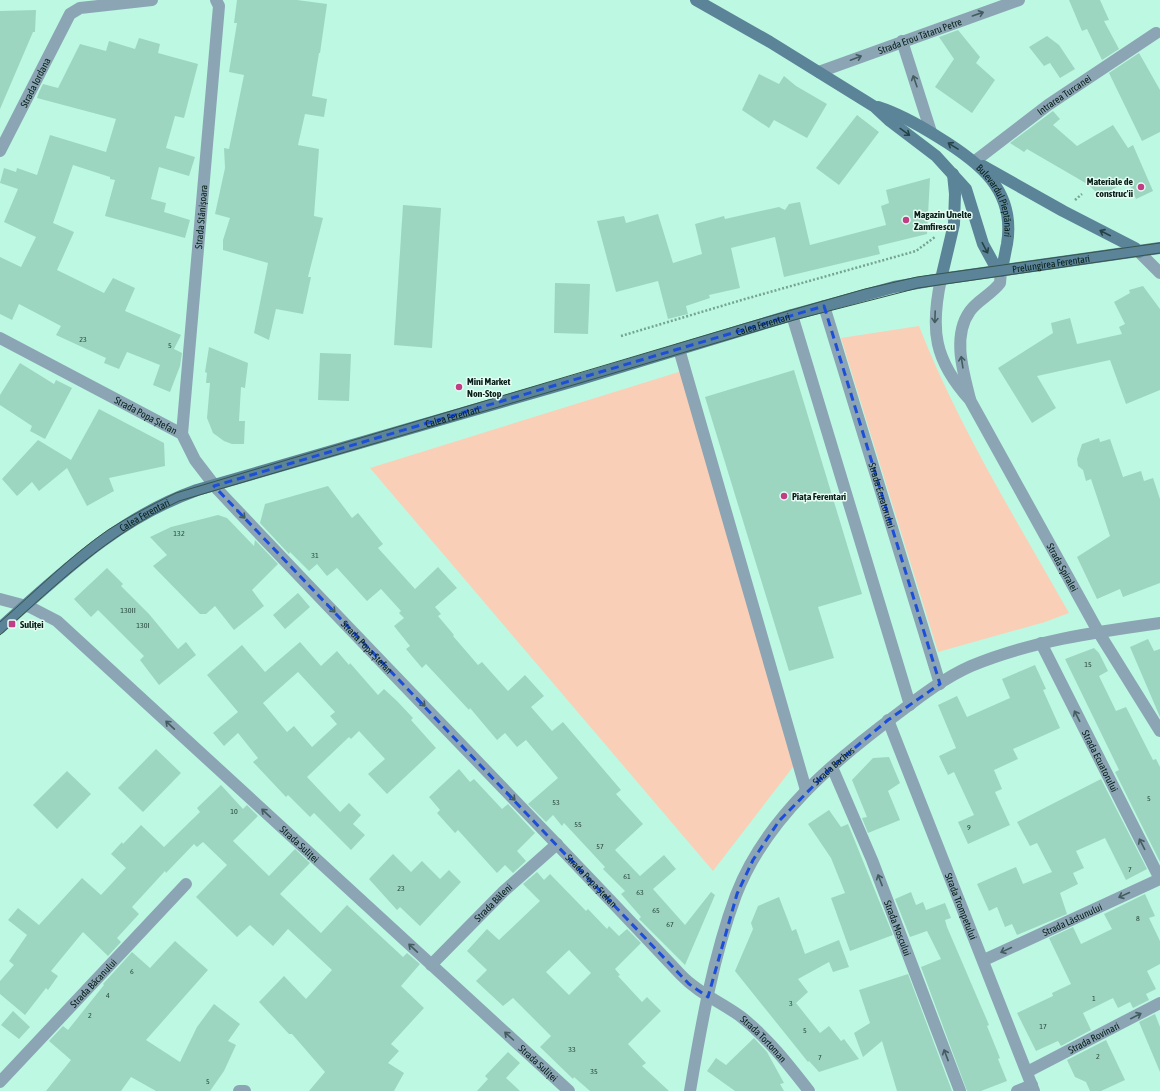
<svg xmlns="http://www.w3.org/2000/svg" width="1160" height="1091" font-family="'Asap Condensed',sans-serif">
<rect width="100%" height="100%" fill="#bdf8e3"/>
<!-- green -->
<g fill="#facfb7">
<path d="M919,326C958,426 1016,519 1069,613L1045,622L938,652L841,338Z"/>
<polygon points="682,371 796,763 713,871 370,468"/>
</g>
<!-- building -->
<g fill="#9cd6c1" fill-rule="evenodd">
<polygon points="237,0 297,0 327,4 320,53 319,53 312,96 327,99 324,117 305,114 298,145 319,149 314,216 323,218 308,277 311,277 303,314 276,309 269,340 254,333 268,263 223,250 223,240 230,218 215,214 225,168 224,148 229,149 244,75 229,72 237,23 234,23"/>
<polygon points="1069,0 1100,0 1109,20 1104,21 1119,49 1102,60 1087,29 1082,31"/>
<polygon points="36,10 35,32 33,32 0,109 0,11"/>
<polygon points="958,30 980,57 976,63 995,80 972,113 935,87 954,59 939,37"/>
<polygon points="1047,36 1059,45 1075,69 1060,78 1050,63 1044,66 1029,47"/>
<polygon points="139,38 160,44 158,53 198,64 184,118 175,116 166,148 195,157 189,176 159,167 151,199 166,203 164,212 190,220 185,238 105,216 115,180 110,179 110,177 73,165 53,223 74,232 57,270 104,293 113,278 135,288 125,311 181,335 174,349 182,353 180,366 170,392 153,385 160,365 127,352 119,369 104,363 106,358 56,335 61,326 19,304 12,320 0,314 0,257 21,267 36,237 4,222 18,189 0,183 4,168 16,172 17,168 37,175 50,135 106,152 116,119 37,98 39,92 43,84 58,88 80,44 106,51 109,41 135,49"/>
<polygon points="1139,53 1160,90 1160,132 1142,141 1109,73"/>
<polygon points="759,74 779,84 784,76 796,86 827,104 807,138 774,120 769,128 742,110"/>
<polygon points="1053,111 1060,119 1053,125 1077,146 1113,125 1128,148 1133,145 1153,191 1136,199 1128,181 1100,196 1089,185 1027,149 1024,152 1010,143"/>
<polygon points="857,115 879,132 839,185 816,168"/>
<polygon points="930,178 927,234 878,246 880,254 784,277 775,237 731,248 740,288 709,295 710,298 686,306 688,314 668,319 658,281 616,292 597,221 624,216 626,223 658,214 673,263 702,254 695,224 724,216 725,219 779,207 785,210 789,204 800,202 810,245 886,225 881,206 889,203 886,190"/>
<polygon points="403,205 441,208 432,348 394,345"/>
<polygon points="555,283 590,284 588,334 554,333"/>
<polygon points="1143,286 1160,309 1160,390 1126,404 1110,360 1037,376 1056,408 1032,423 998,368 1053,333 1051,323 1070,318 1077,344 1122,334 1119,327 1125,324 1114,302 1130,293 1129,290"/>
<polygon points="209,347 248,363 245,388 241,387 239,421 245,421 244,444 232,444 224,441 213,433 207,418 210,383 206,383 207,373 205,372"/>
<polygon points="320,353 351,354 349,401 318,400"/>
<polygon points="20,363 54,384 56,380 72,388 45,439 30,431 32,426 0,405 0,395"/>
<polygon points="794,370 862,594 818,607 834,658 789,671 705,397"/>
<polygon points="99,409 164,443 165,466 109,478 114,491 87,506 67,468 39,491 32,482 17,496 2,479 38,440 71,460"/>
<polygon points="1099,438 1100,442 1110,439 1123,477 1141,471 1144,481 1153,478 1160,499 1160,583 1123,597 1120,589 1097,599 1077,557 1110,536 1091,479 1086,481 1083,470 1078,466 1077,459 1082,444"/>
<polygon points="328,486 352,518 358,513 383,544 378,548 415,589 438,567 457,588 435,607 441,614 438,616 454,635 453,636 478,665 482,662 508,691 525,675 544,696 531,707 552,731 563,722 621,790 616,794 643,824 615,850 640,876 664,855 676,869 653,889 685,925 711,892 715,895 685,965 639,919 641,917 621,894 625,891 603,869 605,867 564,823 562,826 553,815 546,822 528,804 558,778 526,740 517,747 505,733 497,740 470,708 469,710 426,664 422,668 406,649 410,646 394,626 404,618 399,613 401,611 381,589 367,601 337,568 327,576 317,564 309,571 290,552 289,554 260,523 265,504"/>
<polygon points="218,515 227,518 254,546 255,540 278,564 252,590 264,606 234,630 215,606 206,614 200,614 153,566 167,555 150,537 171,527"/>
<polygon points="107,568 123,584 121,586 149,614 178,649 186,642 196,655 159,685 140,660 144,656 98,610 91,617 74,599"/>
<polygon points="298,593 310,607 285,629 273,615"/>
<polygon points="1148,639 1154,651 1160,649 1160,717 1130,647"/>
<path d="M300,642L321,666L337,651L349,665L350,663L378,695L384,689L397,701L413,718L411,720L436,748L387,794L368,774L385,759L359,731L351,739L349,737L307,777L340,812L349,803L361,815L353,824L365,835L351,850L314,813L310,817L288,795L286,797L253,762L258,758L238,733L224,746L213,733L238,712L207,675L242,645L265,672ZM298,672L335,712L330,716L337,724L312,747L294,726L287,732L263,703Z"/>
<polygon points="1094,648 1099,653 1108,671 1099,676 1116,711 1126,707 1153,760 1156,759 1160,767 1160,862 1115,772 1119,770 1065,659"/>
<polygon points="1035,665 1046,689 1043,690 1060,728 1013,749 1018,759 994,770 1002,789 995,792 1010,825 968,844 958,822 974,815 954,772 948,775 939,756 956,748 938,705 957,696 967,717 1010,698 1002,679"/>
<polygon points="156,749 181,773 143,812 118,788"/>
<polygon points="889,757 900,783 888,791 900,820 868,833 862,818 867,817 852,780 873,758"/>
<polygon points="459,769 470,782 474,779 502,809 508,804 535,833 517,851 526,861 513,873 505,865 497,873 458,830 455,833 437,813 440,810 429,797"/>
<polygon points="67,771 91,794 57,829 33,805"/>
<polygon points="1101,779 1147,869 1126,880 1105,838 1076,851 1084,868 1073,873 1078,884 1060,893 1067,914 1017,935 1012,924 1005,927 997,907 989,911 977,884 1016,867 1023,884 1052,872 1037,843 1030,846 1017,822"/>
<polygon points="221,785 243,809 247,805 258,816 233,841 269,876 295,849 310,863 280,894 321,933 347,905 403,957 407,953 420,964 401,986 424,1008 391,1044 399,1051 388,1063 404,1073 394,1091 309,1091 325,1072 292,1034 289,1034 259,1002 284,976 306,999 332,970 288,929 273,946 250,925 237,937 196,897 227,865 203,842 197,847 194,844 166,873 165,871 132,907 139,914 117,938 121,942 108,956 83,932 51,971 58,976 48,990 46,988 25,1015 0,994 0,981 14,965 9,961 27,935 8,920 18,908 39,925 82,878 101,895 126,868 111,854 122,842 123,844 141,825 164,847 200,812 197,808"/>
<polygon points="829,810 841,827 848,824 893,935 850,951 831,898 845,893 831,858 808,824"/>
<polygon points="393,854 411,872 422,861 440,879 449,870 461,882 420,926 400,907 397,910 369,879"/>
<path d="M537,872L544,880L550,874L586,911L588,909L607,929L609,926L619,936L627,929L641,943L615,969L620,975L618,976L642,1002L647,997L661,1011L628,1044L646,1063L642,1066L669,1091H590L574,1077L573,1079L540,1047L551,1036L513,998L503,1006L476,981L487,970L467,951L487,929L499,940L540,901L523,884ZM569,950L591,973L569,995L546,972Z"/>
<polygon points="911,892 916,905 923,902 926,910 945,903 951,918 945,920 947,927 989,1025 987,1026 1000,1058 998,1059 1007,1081 981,1091 967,1091 921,967 941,959 927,931 910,937 895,899"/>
<polygon points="1145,894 1155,916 1149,918 1160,941 1160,964 1147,971 1156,989 1146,994 1149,1000 1133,1008 1130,1002 1118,1008 1113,998 1083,1013 1091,1030 1061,1046 1058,1041 1036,1051 1017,1013 1053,996 1052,993 1071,984 1049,938 1073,927 1081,944 1112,929 1104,914"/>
<polygon points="779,897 792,931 796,929 805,954 839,940 849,967 833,972 829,962 798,979 808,992 796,1003 820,1033 829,1026 841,1041 844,1039 859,1059 819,1072 809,1061 808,1062 735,971 753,929 751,923 758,906"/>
<polygon points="175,941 208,970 146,1040 180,1062 197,1027 214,1004 240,1024 228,1041 236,1045 224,1071 210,1091 156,1091 131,1077 121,1091 46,1091 71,1060 49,1041 63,1026 68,1030 104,985 103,984 132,952 150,968"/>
<polygon points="908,974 952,1091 897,1091 882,1041 863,1057 854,1033 870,1023 859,990"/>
<polygon points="13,1011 30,1027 19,1039 1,1025"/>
<polygon points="1155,1014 1160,1027 1160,1072 1139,1022"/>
<polygon points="754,1038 767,1052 784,1083 780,1084 784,1091 735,1091 707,1071 716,1058 726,1065"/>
<polygon points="1106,1040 1125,1080 1101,1091 1090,1091 1086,1082 1075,1077 1067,1060"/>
<polygon points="508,1052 520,1063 506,1078 520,1091 477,1091 488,1079 485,1076"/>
</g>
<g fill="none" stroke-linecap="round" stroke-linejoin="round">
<!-- path -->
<g stroke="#76a393" stroke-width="2.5" stroke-dasharray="2 2" stroke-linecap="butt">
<polyline points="1075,200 1082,194"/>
<polyline points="621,336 745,299 916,251 935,237"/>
</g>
<!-- service -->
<g stroke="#8ba5b4" stroke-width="12">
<polyline points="792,315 910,705"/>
<polyline points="679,349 806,790"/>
</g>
<!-- minor -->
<g stroke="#8ba5b4" stroke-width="12">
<polyline points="902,41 931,132"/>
<path id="s1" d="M819,72L1019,0"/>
<path id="s2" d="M0,151L70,14L80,8L152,0"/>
<path id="s3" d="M975,161L1048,105L1156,33"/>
<polyline points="1139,252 1160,273"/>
<path id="s4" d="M941,279C930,330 934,360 970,400L1099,633L1160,731"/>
<path id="s5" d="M824,306L940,684"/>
<path id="s6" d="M0,338L182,434L195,460L218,490C371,653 528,812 681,975C698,993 721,1002 740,1016C767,1037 788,1064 809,1091"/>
<path d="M970,399C963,371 952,336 970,311C978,300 992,294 1000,283L1001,271"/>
<path id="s7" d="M182,434L219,6L216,0"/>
<path id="s8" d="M0,599L30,607L57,621L569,1091"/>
<path id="s9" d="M1041,643L1160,879"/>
<path id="s10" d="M832,767L872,860L960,1091"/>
<path id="s11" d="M984,960L1160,879"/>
<path id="s12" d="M431,965L504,891L557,844"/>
<path id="s13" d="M1027,1072L1160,1003"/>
<path id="s14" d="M0,1082L186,884"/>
<polyline points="239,1091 245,1091"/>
<polyline points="1017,1091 1032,1085"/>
</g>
<!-- tertiary -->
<g stroke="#8ba5b4" stroke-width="12">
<path id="s15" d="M888,720L1034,1091"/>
<path id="s16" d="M690,1091C701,1026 713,957 736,895C766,817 835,760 900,712C922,695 946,677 971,666C1031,641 1096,632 1160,623"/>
</g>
<!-- secondary -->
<g stroke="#5c8499" stroke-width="12">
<polyline points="696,0 770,42 875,107 890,121 936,156 966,189 983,244 995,266 1001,271"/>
<path id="s17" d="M878,107C900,114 919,125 938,137C979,162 1016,190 1007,244C1005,253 1004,262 1001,271"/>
<polyline points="983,166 1063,211 1135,248 1139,252"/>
<polyline points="941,279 954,224 955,194 953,174"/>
<path id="s18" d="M0,628C62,573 116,519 197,490L581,379L792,315L894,287L941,279L1160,248"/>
</g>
<!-- tram -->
<g stroke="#35554b" stroke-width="1">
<path d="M0,622C36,591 69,557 108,530C130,516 153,504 176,493L750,322L865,289L917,277L1160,243"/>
<path d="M0,635C59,582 106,536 179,501L794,320L918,288L1160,253"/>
</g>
</g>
<!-- one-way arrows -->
<defs><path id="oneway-shaft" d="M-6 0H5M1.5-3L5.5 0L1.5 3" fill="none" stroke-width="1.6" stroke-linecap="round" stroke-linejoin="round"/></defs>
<g stroke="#435c5f">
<use href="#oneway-shaft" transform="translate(978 14) rotate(-19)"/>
<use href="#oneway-shaft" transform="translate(856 58) rotate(-21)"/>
<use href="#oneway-shaft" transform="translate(915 81) rotate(-109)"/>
<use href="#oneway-shaft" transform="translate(935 317) rotate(92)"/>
<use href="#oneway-shaft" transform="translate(962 362) rotate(-99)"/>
<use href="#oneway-shaft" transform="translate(241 514) rotate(46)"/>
<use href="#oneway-shaft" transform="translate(331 608) rotate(46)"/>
<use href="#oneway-shaft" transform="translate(421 702) rotate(46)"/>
<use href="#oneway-shaft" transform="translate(1077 716) rotate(-117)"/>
<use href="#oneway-shaft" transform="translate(170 725) rotate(-137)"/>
<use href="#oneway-shaft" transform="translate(511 796) rotate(46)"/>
<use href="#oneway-shaft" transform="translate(266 813) rotate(-137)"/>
<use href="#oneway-shaft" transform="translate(1142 844) rotate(-117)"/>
<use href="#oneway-shaft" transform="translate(880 880) rotate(-111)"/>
<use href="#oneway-shaft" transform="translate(1124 895) rotate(155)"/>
<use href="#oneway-shaft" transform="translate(413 948) rotate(-137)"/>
<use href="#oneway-shaft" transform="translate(1006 950) rotate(155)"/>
<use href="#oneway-shaft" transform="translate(1136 1016) rotate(-27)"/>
<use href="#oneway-shaft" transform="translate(509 1036) rotate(-138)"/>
<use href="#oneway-shaft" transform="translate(946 1055) rotate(-111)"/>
</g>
<g stroke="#254346">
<use href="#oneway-shaft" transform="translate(905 132) rotate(36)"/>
<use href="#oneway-shaft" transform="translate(953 146) rotate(-148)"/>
<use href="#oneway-shaft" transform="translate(1105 233) rotate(-153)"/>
<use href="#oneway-shaft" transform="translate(985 248) rotate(62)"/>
</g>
<!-- marked area -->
<path fill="none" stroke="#1d4ed8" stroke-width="3" stroke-dasharray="8 5" stroke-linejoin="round" d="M824,306L940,684L888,720L832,767L779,821L753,860L737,894L708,997L689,984L214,486Z"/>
<!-- markers -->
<g fill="#c13e85" stroke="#e6fdf4" stroke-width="1.5">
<circle cx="1141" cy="187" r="4"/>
<circle cx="906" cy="220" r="4"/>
<circle cx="459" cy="387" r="4"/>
<circle cx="784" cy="496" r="4"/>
<rect x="8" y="620" width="8" height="8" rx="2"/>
</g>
<g text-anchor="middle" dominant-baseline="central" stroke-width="3" stroke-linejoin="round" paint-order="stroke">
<!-- number labels -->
<g font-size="8" fill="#2d4e43">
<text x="83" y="339">23</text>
<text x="170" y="345">5</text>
<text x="179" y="533">132</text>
<text x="315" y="555">31</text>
<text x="128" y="610">130II</text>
<text x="143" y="625">130I</text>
<text x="1088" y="664">15</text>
<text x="1149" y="798">5</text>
<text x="556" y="802">53</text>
<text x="234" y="811">10</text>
<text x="578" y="824">55</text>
<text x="969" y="827">9</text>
<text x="600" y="846">57</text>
<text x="1130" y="869">7</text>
<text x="627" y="876">61</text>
<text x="401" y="888">23</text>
<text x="640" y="892">63</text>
<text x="656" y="910">65</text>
<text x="1138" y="918">8</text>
<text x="670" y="924">67</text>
<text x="132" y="971">6</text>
<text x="108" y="995">4</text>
<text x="1094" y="998">1</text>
<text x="791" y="1003">3</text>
<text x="90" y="1015">2</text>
<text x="1043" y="1026">17</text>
<text x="805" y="1030">5</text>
<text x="572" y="1049">33</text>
<text x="1098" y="1056">2</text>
<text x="820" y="1057">7</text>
<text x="594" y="1071">35</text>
<text x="208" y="1081">5</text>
</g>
<!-- street labels -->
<g font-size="10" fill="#082019" stroke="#e6fdf4">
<text stroke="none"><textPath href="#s1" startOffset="107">Strada Erou Tătaru Petre</textPath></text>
<text stroke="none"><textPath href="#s2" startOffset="77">Strada Iordana</textPath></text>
<text stroke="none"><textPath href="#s3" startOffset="111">Intrarea Turcanei</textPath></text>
<text stroke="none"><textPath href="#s17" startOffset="157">Bulevardul Pieptănari</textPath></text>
<text stroke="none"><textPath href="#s7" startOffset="218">Strada Stânișoara</textPath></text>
<text stroke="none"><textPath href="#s18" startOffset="1127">Prelungirea Ferentari</textPath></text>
<text stroke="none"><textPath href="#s18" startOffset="832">Calea Ferentari</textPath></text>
<text stroke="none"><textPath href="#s6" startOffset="165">Strada Popa Ștefan</textPath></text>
<text stroke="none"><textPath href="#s18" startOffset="508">Calea Ferentari</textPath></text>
<text stroke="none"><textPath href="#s5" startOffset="198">Strada Ecuatorului</textPath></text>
<text stroke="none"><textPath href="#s18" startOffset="184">Calea Ferentari</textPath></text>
<text stroke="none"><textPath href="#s4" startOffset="322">Strada Spiralei</textPath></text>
<text stroke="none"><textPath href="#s6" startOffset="489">Strada Popa Ștefan</textPath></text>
<text stroke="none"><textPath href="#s9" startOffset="132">Strada Ecuatorului</textPath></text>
<text stroke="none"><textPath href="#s16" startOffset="365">Strada Bachus</textPath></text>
<text stroke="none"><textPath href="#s8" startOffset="391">Strada Suliței</textPath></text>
<text stroke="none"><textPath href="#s6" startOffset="813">Strada Popa Ștefan</textPath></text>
<text stroke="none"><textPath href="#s12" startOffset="88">Strada Băleni</textPath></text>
<text stroke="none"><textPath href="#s15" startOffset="200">Strada Trompetului</textPath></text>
<text stroke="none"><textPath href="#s11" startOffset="97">Strada Lăstunului</textPath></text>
<text stroke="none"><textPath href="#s10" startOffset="174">Strada Moscului</textPath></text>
<text stroke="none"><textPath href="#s14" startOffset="136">Strada Băcanului</textPath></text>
<text stroke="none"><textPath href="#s13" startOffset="75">Strada Rovinari</textPath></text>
<text stroke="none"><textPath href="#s6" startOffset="1048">Strada Tortoman</textPath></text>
<text stroke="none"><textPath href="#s8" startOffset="715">Strada Suliței</textPath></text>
</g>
<!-- poi labels -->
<g font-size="10" font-weight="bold" fill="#082019" stroke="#e6fdf4" text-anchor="start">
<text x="1133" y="181" text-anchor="end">Materiale de<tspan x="1133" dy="12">construc'ii</tspan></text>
<text x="914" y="214">Magazin Unelte<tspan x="914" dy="12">Zamfirescu</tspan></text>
<text x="467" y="381">Mini Market<tspan x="467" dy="12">Non-Stop</tspan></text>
<text x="792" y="496">Piața Ferentari</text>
<text x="20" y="624">Suliței</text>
</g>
</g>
</svg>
